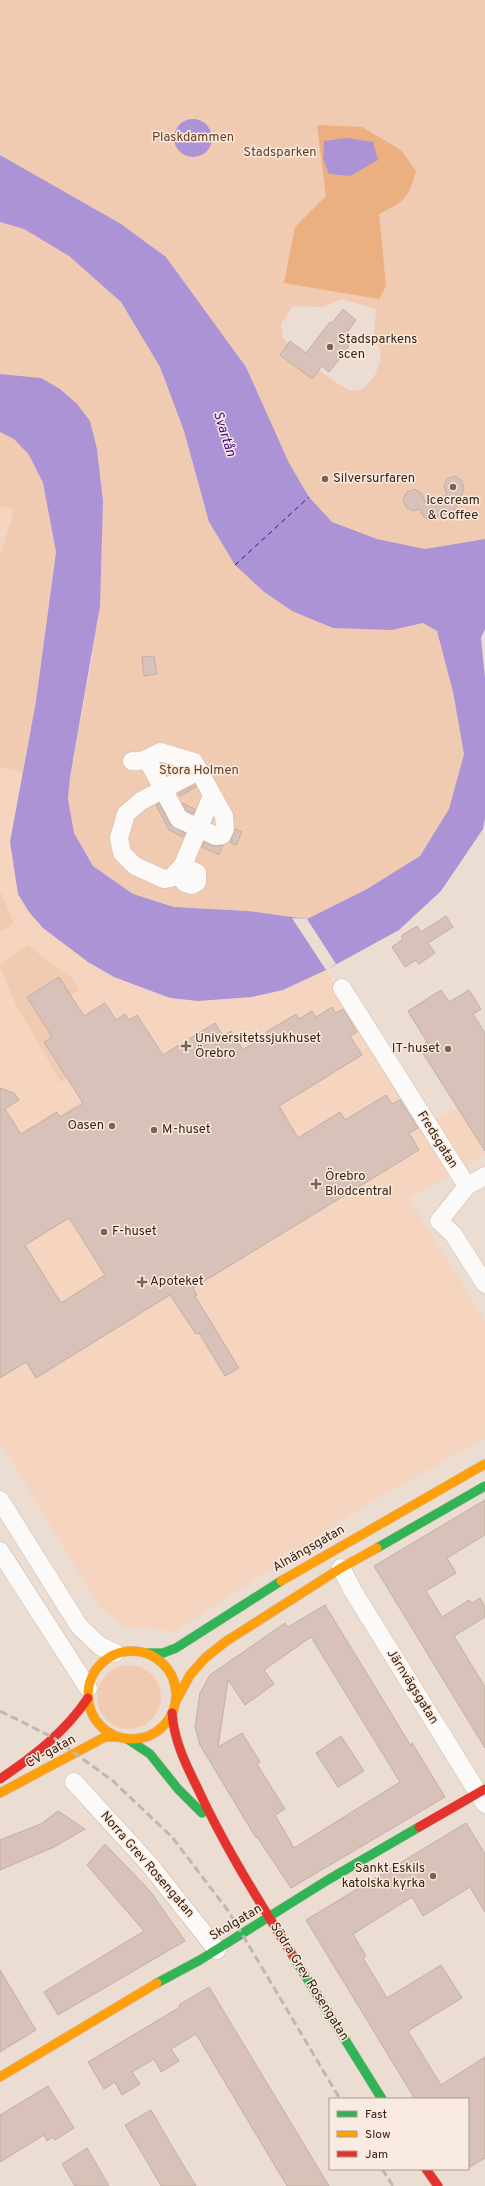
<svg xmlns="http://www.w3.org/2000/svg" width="485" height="2186" font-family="Overpass,sans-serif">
<rect width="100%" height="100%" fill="#ecddd2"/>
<!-- built -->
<polygon fill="#f5d5bf" points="0,432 14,439 36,701 10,842 43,928 88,962 114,977 170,998 283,990 326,970 421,1125 458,1108 485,1091 485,1156 409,1198 485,1321 485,1438 364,1506 175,1632 123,1626 101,1609 0,1443"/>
<!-- green -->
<g fill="#f0cbb2" fill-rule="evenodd">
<path d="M0,0H485V539L425,549L377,539L332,522L309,497L289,463L246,367L166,257L121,224L0,155ZM341,299L376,309L374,338L380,348L381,359L375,375L363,389L351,391L337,383L302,358L283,338L281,324L293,306L323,307Z"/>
<polygon points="0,222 24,229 69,256 121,302 160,367 184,431 209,522 235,565 263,591 392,630 423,623 437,631 453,692 464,754 449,809 420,856 367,889 307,919 248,911 174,907 133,894 93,866 74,833 68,799 70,777 92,658 101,553 103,501 97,449 90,421 41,378 0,374"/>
<polygon points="0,432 14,439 29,455 43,483 56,552 36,701 22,772 1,767 0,765 0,556 14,510 0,506"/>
<polygon points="0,893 2,894 14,923 0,932"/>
<polygon points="27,945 71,977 80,990 71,995 59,977 27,997 52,1037 67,1078 61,1082 17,1007 0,968 0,964"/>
<circle cx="129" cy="1697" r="32"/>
</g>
<!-- forest -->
<path fill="#ecaf7f" d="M317,125L362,127L401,150L416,171C408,199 405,201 379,214L386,286L379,299L284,283L295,227L326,196Z"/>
<!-- water -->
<g fill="#ac93d6">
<circle cx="193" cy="138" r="19"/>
<polygon points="347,138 373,142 378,160 350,176 329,174 323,159 324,141"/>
<polygon points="0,155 121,224 166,257 246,367 289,463 309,497 332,522 377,539 425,549 485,539 485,629 481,638 485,678 485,818 483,829 441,891 399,930 326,970 283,990 252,997 198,1001 170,998 114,977 88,962 43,928 29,912 18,894 10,842 36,701 56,552 43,483 29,455 14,439 0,432 0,374 41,378 60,389 77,404 90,421 97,449 103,501 100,606 70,777 68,799 74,833 93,866 133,894 174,907 248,911 307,919 367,889 420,856 449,809 464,754 453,692 437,631 423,623 392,630 333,628 292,611 263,591 235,565 209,522 184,431 160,367 121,302 69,256 24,229 0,222"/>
</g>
<!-- pier -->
<polygon fill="#ecddd2" points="292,918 307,919 336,964 326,970"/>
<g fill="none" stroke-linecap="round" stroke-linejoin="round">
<!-- ferry -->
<polyline stroke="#450788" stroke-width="1" stroke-dasharray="5 4" stroke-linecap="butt" points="235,565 309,497"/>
</g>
<!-- building -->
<g fill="#d7c1b8" stroke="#c3aea5" fill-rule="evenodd">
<polygon points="343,309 356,320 347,333 353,336 346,351 329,372 322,366 312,379 280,355 290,341 306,353 330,322 332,323"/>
<polygon points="454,476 461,480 464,488 461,496 454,498 457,506 454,511 429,520 423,516 420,509 413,511 406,507 403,499 407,492 415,489 422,494 425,502 447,495 444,486 447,479"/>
<polygon points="154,656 157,674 144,676 142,657"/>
<polygon points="172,767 180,769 168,775 166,770"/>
<polygon points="195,785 196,787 180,796 179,793"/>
<polygon points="159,803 170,824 185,833 183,837 169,830 156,805"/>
<polygon points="182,803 195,809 193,814 187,811"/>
<polygon points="235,829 242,832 236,845 230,842"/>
<polygon points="204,842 212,846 223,845 219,855 202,847"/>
<polygon points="446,916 453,927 428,943 435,953 419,964 416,960 405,967 392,947 403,939 401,936 417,926 421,932"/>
<path d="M59,977L84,1016L105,1003L116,1020L125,1014L129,1020L137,1015L163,1055L215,1023L223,1036L231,1031L243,1050L267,1035L266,1032L296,1014L299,1019L312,1011L316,1017L332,1007L335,1013L343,1009L357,1032L350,1036L362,1055L279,1106L298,1138L340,1112L345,1120L386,1095L392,1104L400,1100L418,1128L409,1133L419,1150L193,1288L197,1295L195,1296L239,1368L225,1376L199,1333L196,1334L170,1295L36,1378L26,1362L0,1378V1088L14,1093L19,1100L5,1109L21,1134L57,1112L60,1117L83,1103L44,1042L52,1037L27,997ZM69,1218L105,1275L61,1303L25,1245Z"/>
<polygon points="441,990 449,1002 469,990 481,1009 473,1014 485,1033 485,1151 419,1047 427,1042 408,1011"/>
<polygon points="485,1500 485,1535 447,1558 456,1573 426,1591 442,1617 469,1600 472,1603 480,1598 485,1607 485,1617 454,1636 485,1687 485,1748 374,1566"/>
<path d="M325,1605L411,1746L412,1743L445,1797L291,1888L257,1837L256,1838L200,1745L195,1727L200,1693L210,1675L285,1623L288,1627ZM311,1637L400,1782L294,1848L275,1815L285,1809L257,1764L260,1762L242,1733L218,1747L228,1680L245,1705L274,1684L264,1670Z"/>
<polygon points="341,1736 364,1771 338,1787 316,1753"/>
<polygon points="58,1811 85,1829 54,1847 0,1870 0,1840 41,1824"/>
<polygon points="466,1823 485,1854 485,1912 470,1887 423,1916 412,1897 353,1934 366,1956 363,1958 387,1998 441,1965 462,1998 408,2031 441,2085 485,2057 485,2158 468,2168 468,2099 415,2099 306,1920"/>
<polygon points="105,1844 150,1891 185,1941 58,2015 44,1992 144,1931 87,1865"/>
<polygon points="0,1970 36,2030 0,2052"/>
<polygon points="209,1987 329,2186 287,2186 196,2034 171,2049 179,2061 161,2072 154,2059 132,2072 140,2084 122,2095 115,2082 104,2089 88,2062 180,2007 179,2005"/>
<polygon points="48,2086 74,2128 55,2140 53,2137 47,2141 44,2135 0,2162 0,2115"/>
<polygon points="151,2110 170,2143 196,2186 161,2186 145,2158 125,2125"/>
<polygon points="87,2148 109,2186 75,2186 62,2164"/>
</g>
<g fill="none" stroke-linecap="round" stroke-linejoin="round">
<!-- street casing -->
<g stroke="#cfbaab" stroke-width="19">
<g id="street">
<path d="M132,761C142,763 152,756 160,752L194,762L224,816L225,829L222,835L216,836L179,819L147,759"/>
<polyline points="198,771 141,801 126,814 119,838 122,853 135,866 164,879 171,878 183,865 212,796"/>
<polyline points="177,873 185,883 192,885 197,882 197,873 182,866"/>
<polyline points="342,988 467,1186"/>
<polyline points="485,1176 467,1186 439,1221 453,1234 485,1284"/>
<polyline points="0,1500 79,1626 100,1646 115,1653"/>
<polyline points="0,1551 88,1688"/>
<polyline points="341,1568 353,1591 485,1804"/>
<polyline points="74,1782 149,1864 217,1950"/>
</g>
</g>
<!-- fast casing -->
<g stroke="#cfbaab" stroke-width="10">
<g id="fast">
<polyline points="377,1548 485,1486"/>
<polyline points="147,1653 163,1653 176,1648 281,1581"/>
<polyline points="129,1740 150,1754 178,1789 202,1813"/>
<polyline points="293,1956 382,2099"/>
<polyline points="157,1983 200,1960 326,1881 419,1827"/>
</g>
</g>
<!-- slow casing -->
<g stroke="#cfbaab" stroke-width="10">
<g id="slow">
<polyline points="281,1581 485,1464"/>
<circle cx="132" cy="1695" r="44"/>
<polyline points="177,1699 190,1675 205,1658 225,1642 341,1568 377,1548"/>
<polyline points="0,1793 105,1737 116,1737"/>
<polyline points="0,2077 157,1983"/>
</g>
</g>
<!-- jam casing -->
<g stroke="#cfbaab" stroke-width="10">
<g id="jam">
<path d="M172,1713C174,1740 185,1763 197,1787C224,1846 259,1901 293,1956"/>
<path d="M0,1779C34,1756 65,1732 88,1698"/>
<polyline points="419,1827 485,1789"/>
<polyline points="426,2169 438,2186"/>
</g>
</g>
<!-- street -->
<use href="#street" stroke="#fcfaf8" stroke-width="18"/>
<!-- fast -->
<use href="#fast" stroke="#30b455" stroke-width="9"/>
<!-- slow -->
<use href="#slow" stroke="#ff9f0a" stroke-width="9"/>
<!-- jam -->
<use href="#jam" stroke="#e5322d" stroke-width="9"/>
<!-- rail -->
<g stroke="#beb8b4" stroke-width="3" stroke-dasharray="8 4" stroke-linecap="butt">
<polyline points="0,1711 54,1738 113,1781 172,1837 229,1912 340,2099"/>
<polyline points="382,2169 393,2186"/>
</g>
</g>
<!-- markers -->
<g fill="#796352" stroke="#f9ebe1" stroke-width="1.5">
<circle cx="330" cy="347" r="4"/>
<circle cx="325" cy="479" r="4"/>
<circle cx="453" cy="487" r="4"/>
<path d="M184 1040h4v4h4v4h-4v4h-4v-4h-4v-4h4z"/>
<circle cx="448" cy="1049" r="4"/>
<circle cx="112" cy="1126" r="4"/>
<circle cx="154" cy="1130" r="4"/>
<path d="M314 1178h4v4h4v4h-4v4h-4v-4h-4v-4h4z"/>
<circle cx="104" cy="1232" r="4"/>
<path d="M140 1276h4v4h4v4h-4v4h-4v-4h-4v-4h4z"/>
<circle cx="433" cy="1876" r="4"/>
</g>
<g text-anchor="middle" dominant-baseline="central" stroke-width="3" stroke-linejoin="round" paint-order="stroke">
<!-- park labels -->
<g font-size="13" fill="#663d1f" stroke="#f9ebe1">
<text x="193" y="138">Plaskdammen</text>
<text x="280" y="153">Stadsparken</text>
<text x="199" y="771">Stora Holmen</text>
</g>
<!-- poi labels -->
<g font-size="13" fill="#3b210d" stroke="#f9ebe1" text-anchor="start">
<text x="338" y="340">Stadsparkens<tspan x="338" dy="15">scen</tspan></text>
<text x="333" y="479">Silversurfaren</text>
<text x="453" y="501" text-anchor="middle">Icecream<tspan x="453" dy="15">&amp; Coffee</tspan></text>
<text x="195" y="1039">Universitetssjukhuset<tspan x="195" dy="15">Örebro</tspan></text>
<text x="440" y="1049" text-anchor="end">IT-huset</text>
<text x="104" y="1126" text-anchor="end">Oasen</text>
<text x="162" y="1130">M-huset</text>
<text x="325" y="1177">Örebro<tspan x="325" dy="15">Blodcentral</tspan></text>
<text x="112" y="1232">F-huset</text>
<text x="150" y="1282">Apoteket</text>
<text x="425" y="1869" text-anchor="end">Sankt Eskils<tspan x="425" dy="15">katolska kyrka</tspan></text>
</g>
<!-- street labels -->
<g font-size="13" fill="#3b210d" stroke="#f9ebe1">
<text transform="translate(437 1140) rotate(58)">Fredsgatan</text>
<text transform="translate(309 1549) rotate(-30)">Alnängsgatan</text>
<text transform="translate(412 1687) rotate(58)">Järnvägsgatan</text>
<text transform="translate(51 1752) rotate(-29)">CV-gatan</text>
<text transform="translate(147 1865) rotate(49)">Norra Grev Rosengatan</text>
<text transform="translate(236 1923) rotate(-31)">Skolgatan</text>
<text transform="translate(309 1982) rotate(58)">Södra Grev Rosengatan</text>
</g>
<!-- water labels -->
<g font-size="14" font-style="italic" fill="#450788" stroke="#f9ebe1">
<text transform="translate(224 434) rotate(72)">Svartån</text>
</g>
</g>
<!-- legend -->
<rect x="329" y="2098" width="140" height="72" fill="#f9ebe1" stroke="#ad9a8c"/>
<rect x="337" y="2111" width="20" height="6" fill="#30b455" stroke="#ad9a8c"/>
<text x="365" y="2118" font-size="12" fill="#3b210d">Fast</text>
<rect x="337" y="2131" width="20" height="6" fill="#ff9f0a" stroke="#ad9a8c"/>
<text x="365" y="2138" font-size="12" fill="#3b210d">Slow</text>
<rect x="337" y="2151" width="20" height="6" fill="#e5322d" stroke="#ad9a8c"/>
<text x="365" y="2158" font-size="12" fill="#3b210d">Jam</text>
</svg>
